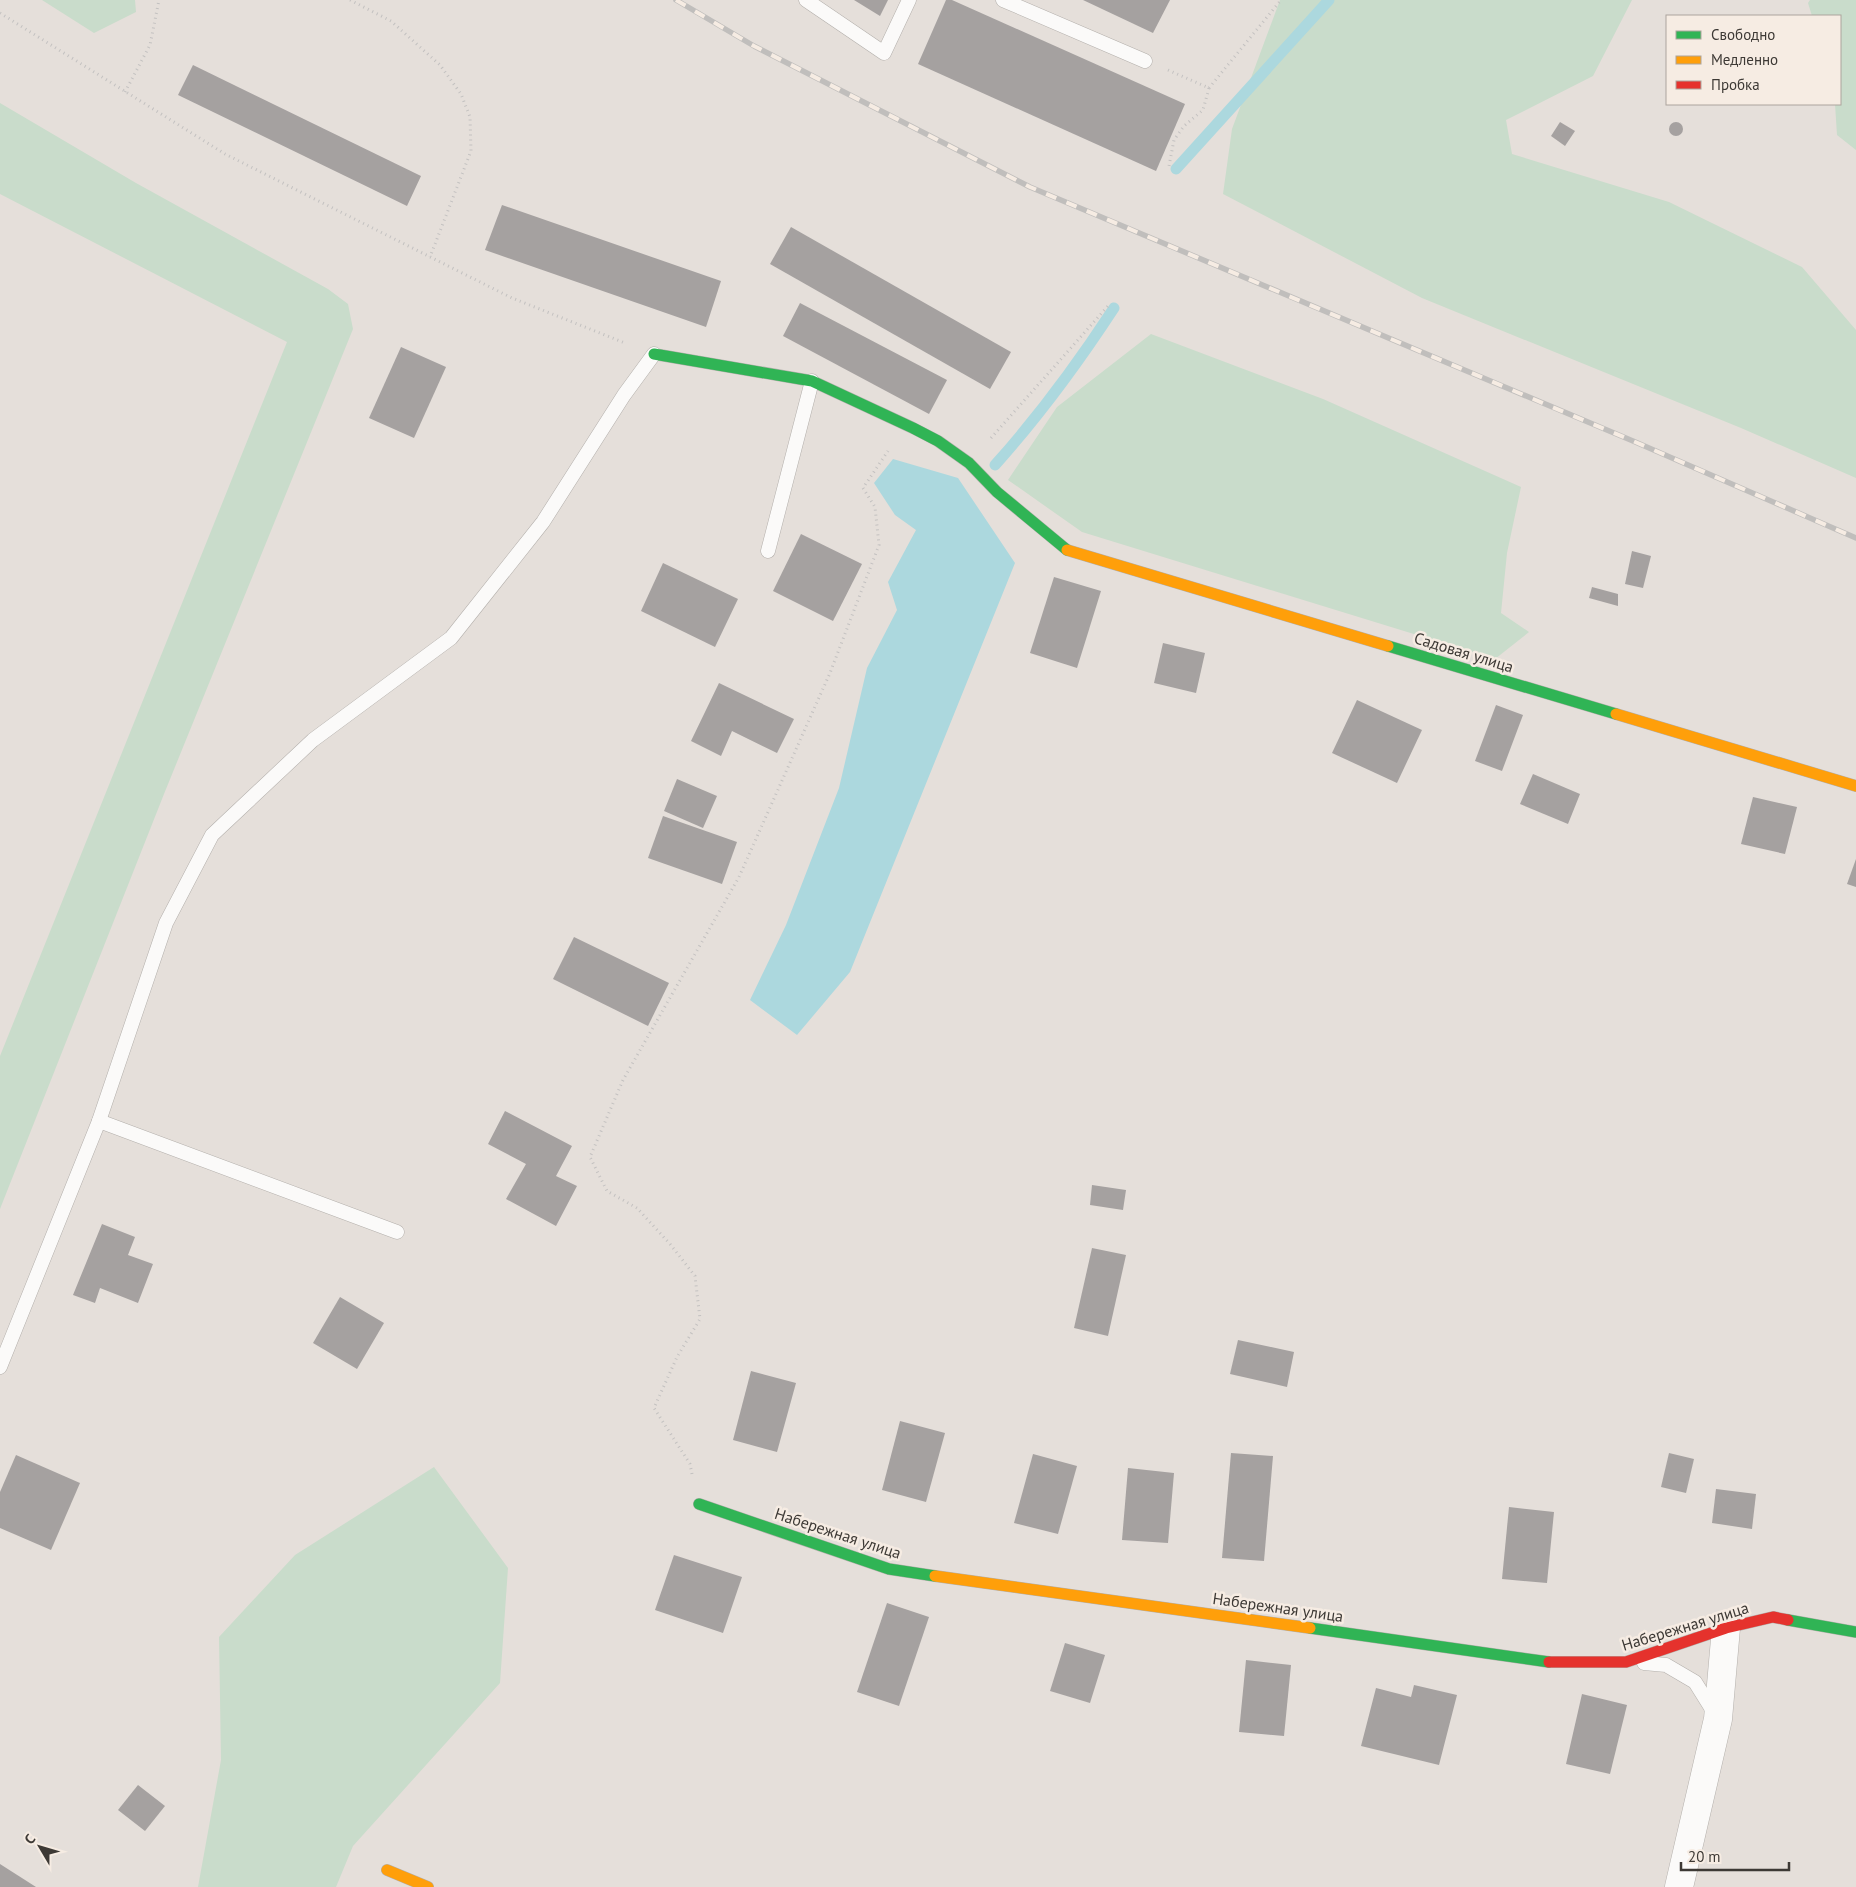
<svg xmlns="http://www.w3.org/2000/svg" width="1856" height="1887" font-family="'PT Sans',sans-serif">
<rect width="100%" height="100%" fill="#e5dfda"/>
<!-- green -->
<g fill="#c9dccb">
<polygon points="42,0 135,0 136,12 94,33"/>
<polygon points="1280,0 1632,0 1593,76 1506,120 1512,154 1669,202 1802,267 1856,330 1856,478 1741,428 1422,298 1223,194 1232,129"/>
<polygon points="1810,0 1856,0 1856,150 1837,135 1835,104 1840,104 1840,16 1812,16 1808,3"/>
<polygon points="0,103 136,183 328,289 348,304 353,329 164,794 0,1209 0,1056 287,342 0,194"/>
<polygon points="1151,334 1323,399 1521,487 1507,553 1501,613 1529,632 1495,659 1082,532 1008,480 1057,407"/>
<polygon points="434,1467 508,1568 500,1683 353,1846 336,1887 198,1887 221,1760 219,1637 295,1555"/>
</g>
<!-- water -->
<polygon fill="#acd8de" points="893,459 958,478 1015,563 850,972 797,1035 750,1000 786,925 839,788 867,668 897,610 888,582 916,530 895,515 874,483"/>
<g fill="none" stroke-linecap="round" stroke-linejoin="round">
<!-- stream -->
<g stroke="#acd8de" stroke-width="11">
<polyline points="1176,169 1329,0"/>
<path d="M995,465C1039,416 1078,363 1114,308"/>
</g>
</g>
<!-- building -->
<g fill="#a5a1a0">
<polygon points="854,0 888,0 880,16"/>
<polygon points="946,0 952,0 1185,104 1156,171 918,64"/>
<polygon points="1083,0 1170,0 1153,33"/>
<polygon points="193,65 421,176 407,206 178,95"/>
<polygon points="1560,122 1575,131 1565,146 1551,136"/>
<circle cx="1676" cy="129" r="7"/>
<polygon points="502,205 721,281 706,327 485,250"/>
<polygon points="791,227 1011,352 990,389 770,264"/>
<polygon points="800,303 947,380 929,414 783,336"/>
<polygon points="401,347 446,367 414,438 369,418"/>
<polygon points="801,534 862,564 833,621 773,591"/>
<polygon points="1632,551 1651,556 1643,588 1625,584"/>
<polygon points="663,563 738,599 715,647 641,611"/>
<polygon points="1054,577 1101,591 1077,668 1030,653"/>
<polygon points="1592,587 1618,594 1618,606 1589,598"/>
<polygon points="1163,643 1205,653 1196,693 1154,683"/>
<polygon points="719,683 794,719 777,753 732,731 721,756 691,741"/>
<polygon points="1357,700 1422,730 1397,783 1332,753"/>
<polygon points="1496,705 1523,715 1502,771 1475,761"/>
<polygon points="1533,774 1580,794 1568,824 1520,804"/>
<polygon points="677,779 717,796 703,828 664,811"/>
<polygon points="1753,797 1797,807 1785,854 1741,844"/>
<polygon points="663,816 737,842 722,884 648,858"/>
<polygon points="1856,859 1856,887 1847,884"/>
<polygon points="574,937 669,983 648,1026 553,979"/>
<polygon points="505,1111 572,1146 556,1176 577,1186 556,1226 506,1199 526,1164 488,1144"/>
<polygon points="1092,1185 1126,1190 1123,1210 1090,1205"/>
<polygon points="102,1224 135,1237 128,1255 153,1264 138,1303 100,1288 95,1303 73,1295"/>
<polygon points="1092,1248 1126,1255 1108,1336 1074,1328"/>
<polygon points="340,1297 384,1323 357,1369 313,1343"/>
<polygon points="1238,1340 1294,1352 1287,1387 1230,1374"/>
<polygon points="751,1371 796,1383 777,1452 733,1440"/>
<polygon points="900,1421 945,1433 926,1502 882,1490"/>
<polygon points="1231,1453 1273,1456 1264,1561 1222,1558"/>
<polygon points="1669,1453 1694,1459 1686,1493 1661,1487"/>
<polygon points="1033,1454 1077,1466 1058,1534 1014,1523"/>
<polygon points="16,1455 80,1483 51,1550 0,1528 0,1492"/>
<polygon points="1128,1468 1174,1473 1168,1543 1122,1540"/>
<polygon points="1716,1489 1756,1494 1752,1529 1712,1523"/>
<polygon points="1509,1507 1554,1512 1547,1583 1502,1579"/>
<polygon points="674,1555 742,1577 723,1633 655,1610"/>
<polygon points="887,1603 929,1617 899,1706 857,1692"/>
<polygon points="1065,1643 1105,1655 1090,1703 1050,1691"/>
<polygon points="1246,1660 1291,1665 1284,1736 1239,1732"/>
<polygon points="1414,1685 1457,1695 1439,1765 1361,1746 1376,1688 1411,1697"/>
<polygon points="1582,1694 1627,1705 1610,1774 1566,1764"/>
<polygon points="138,1785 165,1806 145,1831 118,1810"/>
<polygon points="0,1864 36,1887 0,1887"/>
</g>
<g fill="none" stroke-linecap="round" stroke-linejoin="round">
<!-- lane casing -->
<g stroke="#b3afab" stroke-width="15">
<g id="lane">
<polyline points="806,0 884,53 909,0"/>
<polyline points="1003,0 1145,61"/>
<polyline points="768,551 812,381"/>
<polyline points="99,1121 397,1232"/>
<polyline points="0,1367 99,1121 166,923 212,835 313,740 451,638 543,522 624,395 654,354"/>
<polyline points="1644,1663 1666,1665 1695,1682 1715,1714"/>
</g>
</g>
<!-- street casing -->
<g stroke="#b3afab" stroke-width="29">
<polyline id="street" points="1679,1887 1718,1719 1726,1628"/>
</g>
<!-- fast casing -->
<g stroke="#b3afab" stroke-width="12">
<g id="fast">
<polyline points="654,354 812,381 913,428 938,441 969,463 997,492 1067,550"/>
<polyline points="1388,646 1616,714"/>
<polyline points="699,1504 889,1569 935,1576"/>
<polyline points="1788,1620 1856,1632"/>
<polyline points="1310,1628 1549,1662"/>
</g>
</g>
<!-- slow casing -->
<g stroke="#b3afab" stroke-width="12">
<g id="slow">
<polyline points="1067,550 1388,646"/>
<polyline points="1616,714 1856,786"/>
<polyline points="935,1576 1310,1628"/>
<polyline points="387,1870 428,1887"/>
</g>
</g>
<!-- jam casing -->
<g stroke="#b3afab" stroke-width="12">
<polyline id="jam" points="1549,1662 1626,1662 1726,1628 1773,1617 1788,1620"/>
</g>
<!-- path -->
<g stroke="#c3c1c0" stroke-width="3" stroke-dasharray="1 4" stroke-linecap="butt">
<polyline points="350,0 391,21 440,65 461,94 470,117 471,151 430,257"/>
<polyline points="0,13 225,154 512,298 625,343"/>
<polyline points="1168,70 1209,88 1203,110 1184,126 1174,140 1169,166"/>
<polyline points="1209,88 1281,0"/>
<polyline points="125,92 150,45 159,0"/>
<polyline points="991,438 1108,306"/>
<polyline points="692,1474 690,1464 654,1408 677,1357 700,1319 695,1276 670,1244 637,1208 607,1191 590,1157 623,1080 739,877 830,673 879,545 875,507 863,488 888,451"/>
</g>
<!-- lane -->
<use href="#lane" stroke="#fbfaf9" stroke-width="14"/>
<!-- street -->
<use href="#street" stroke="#fbfaf9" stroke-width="28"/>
<!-- fast -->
<use href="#fast" stroke="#30b455" stroke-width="11"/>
<!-- slow -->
<use href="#slow" stroke="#ff9f0a" stroke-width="11"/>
<!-- jam -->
<use href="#jam" stroke="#e5322d" stroke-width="11"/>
<!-- rail casing -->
<g stroke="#c0bebc" stroke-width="5.5">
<polyline id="rail" points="676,0 754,46 1030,187 1633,441 1856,538"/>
</g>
<!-- rail -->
<use href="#rail" stroke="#f6ece3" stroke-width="4" stroke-dasharray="11" stroke-linecap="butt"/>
</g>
<g text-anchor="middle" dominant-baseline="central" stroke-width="5" stroke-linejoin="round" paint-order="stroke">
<!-- street labels -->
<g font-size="16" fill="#3d3935" stroke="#f6ece3">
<text transform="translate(1464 652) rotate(17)">Садовая улица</text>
<text transform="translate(838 1533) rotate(18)">Набережная улица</text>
<text transform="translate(1278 1607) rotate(8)">Набережная улица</text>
<text transform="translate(1685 1626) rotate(-17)">Набережная улица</text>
</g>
</g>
<!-- legend -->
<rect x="1666" y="15" width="175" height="90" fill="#f6ece3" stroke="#aca49d"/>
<rect x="1676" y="31" width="25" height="8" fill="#30b455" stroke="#aca49d"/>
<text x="1711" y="40" font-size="15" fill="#3d3935">Свободно</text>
<rect x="1676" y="56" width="25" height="8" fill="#ff9f0a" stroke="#aca49d"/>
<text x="1711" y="65" font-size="15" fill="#3d3935">Медленно</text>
<rect x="1676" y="81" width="25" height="8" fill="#e5322d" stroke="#aca49d"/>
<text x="1711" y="90" font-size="15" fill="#3d3935">Пробка</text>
<!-- north arrow -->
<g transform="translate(40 1847) rotate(308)" stroke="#f6ece3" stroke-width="4" paint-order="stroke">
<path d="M0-4L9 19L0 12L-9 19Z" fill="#3d3935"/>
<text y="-8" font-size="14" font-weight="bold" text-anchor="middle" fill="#3d3935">С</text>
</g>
<!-- scale -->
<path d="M1681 1862v8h108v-8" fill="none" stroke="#3d3935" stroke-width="2.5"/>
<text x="1688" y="1862" font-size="15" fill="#3d3935" stroke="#f6ece3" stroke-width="4" paint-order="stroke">20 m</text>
</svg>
